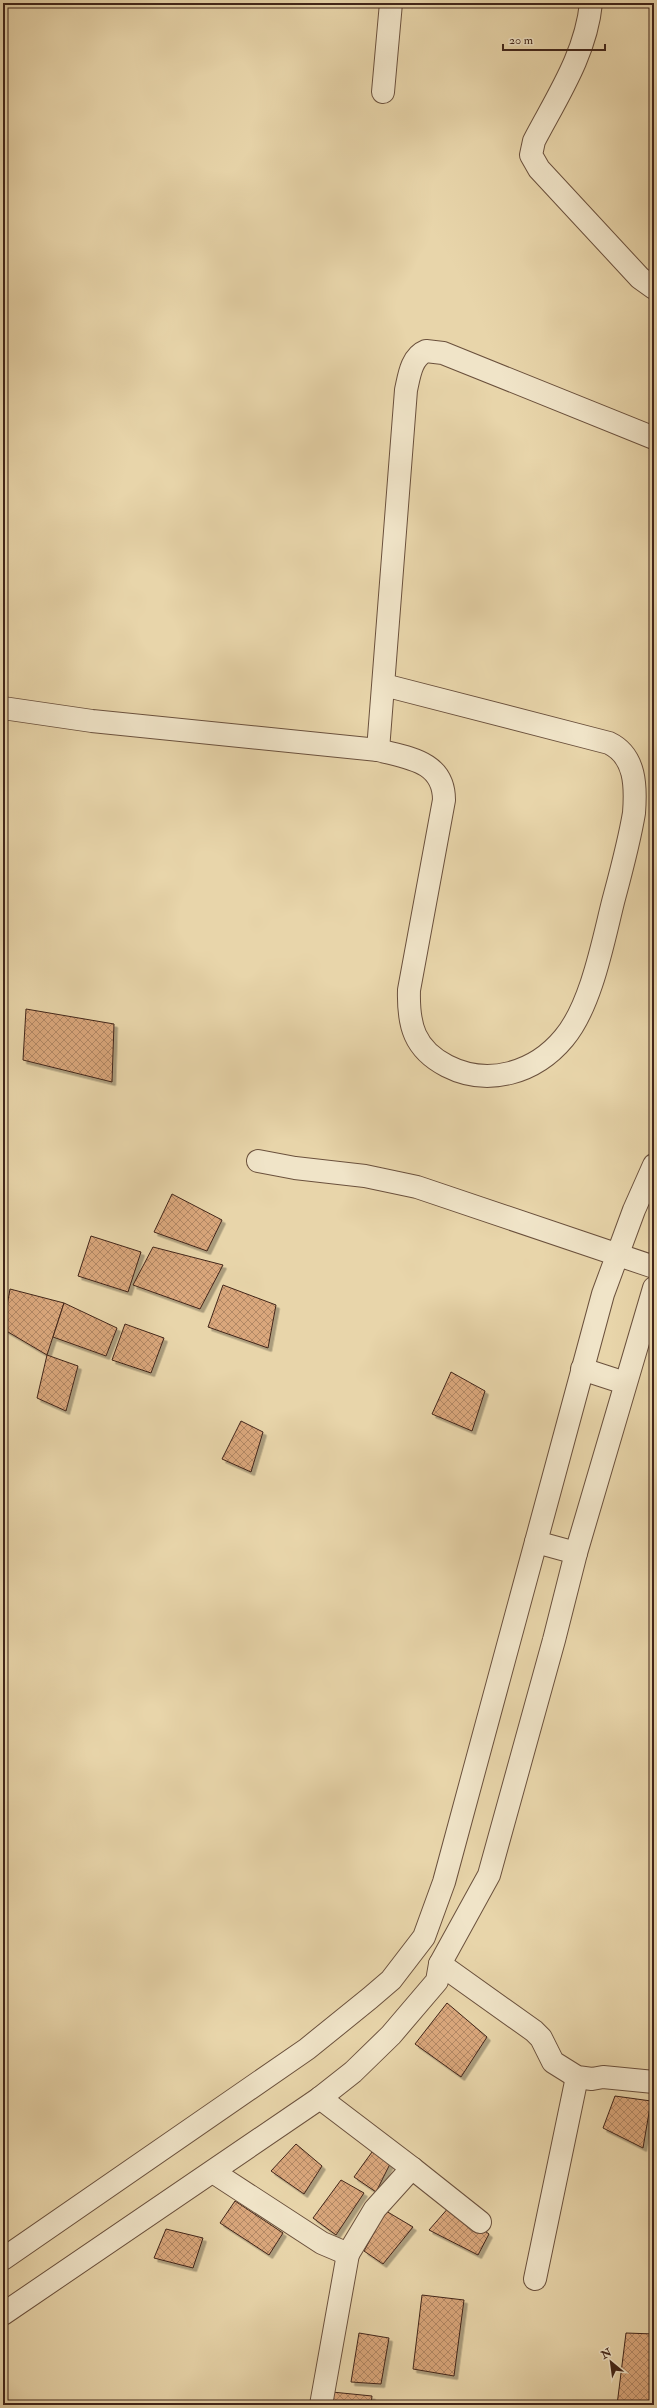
<svg xmlns="http://www.w3.org/2000/svg" width="657" height="2408" font-family="'IM FELL Double Pica',serif">
<defs>
<pattern id="building-cross-hatch" width="8" height="8" patternUnits="userSpaceOnUse"><rect width="8" height="8" fill="#daa77c"/><path d="M0 0l8 8M0 8l8-8" fill="none" stroke="#b28865"/></pattern>
<filter id="shadow"><feDropShadow dx="3.5" dy="3.5" stdDeviation="0" flood-color="#0004"/></filter>
</defs>
<rect width="100%" height="100%" fill="#e8d5aa"/>
<filter id="stains"><feTurbulence type="fractalNoise" baseFrequency=".005" numOctaves="4"/><feColorMatrix values="0 0 0 0 .2 0 0 0 0 .09 0 0 0 0 .02 0 0 0 .5 -.17"/></filter>
<radialGradient id="worn" r=".72"><stop offset=".6" stop-color="#630" stop-opacity="0"/><stop offset="1" stop-color="#630" stop-opacity=".3"/></radialGradient>
<!-- building -->
<g fill="url(#building-cross-hatch)" stroke="#412519" filter="url(#shadow)">
<polygon points="26,1009 114,1024 112,1082 23,1060"/>
<polygon points="172,1194 222,1220 207,1251 154,1232"/>
<polygon points="91,1236 141,1252 128,1292 78,1276"/>
<polygon points="153,1247 223,1265 200,1309 133,1285"/>
<polygon points="223,1285 276,1305 268,1348 208,1327"/>
<polygon points="10,1289 64,1303 47,1355 3,1329"/>
<polygon points="64,1303 117,1328 106,1356 53,1337"/>
<polygon points="125,1324 164,1338 151,1373 112,1360"/>
<polygon points="47,1355 78,1366 66,1411 37,1398"/>
<polygon points="451,1372 485,1391 472,1431 432,1414"/>
<polygon points="241,1421 263,1432 251,1472 222,1459"/>
<polygon points="447,2003 487,2037 461,2077 415,2044"/>
<polygon points="615,2096 651,2101 643,2148 603,2128"/>
<polygon points="296,2144 322,2166 304,2194 271,2171"/>
<polygon points="372,2152 391,2162 376,2192 354,2177"/>
<polygon points="341,2180 364,2193 336,2235 313,2218"/>
<polygon points="235,2201 283,2233 269,2255 220,2223"/>
<polygon points="450,2206 489,2234 478,2255 429,2230"/>
<polygon points="386,2211 413,2227 383,2264 364,2251"/>
<polygon points="166,2229 203,2238 193,2268 154,2258"/>
<polygon points="422,2295 464,2300 454,2376 413,2369"/>
<polygon points="359,2333 389,2338 381,2384 351,2382"/>
<polygon points="626,2333 654,2334 654,2405 617,2405"/>
<polygon points="332,2392 372,2396 371,2405 329,2405"/>
</g>
<g fill="none" stroke-linecap="round" stroke-linejoin="round">
<!-- minor casing -->
<g stroke="#6b513d" stroke-width="24">
<g id="minor">
<path d="M591,3C586,54 557,97 534,141L531,155L539,169L640,278L654,288"/>
<polyline points="383,92 391,3"/>
<path d="M3,708L92,721L378,750C408,758 444,761 444,800L409,990C408,1025 414,1049 447,1066C488,1087 535,1073 564,1038C591,1006 603,942 613,902C621,872 629,843 634,813C636,787 636,756 609,743L384,685"/>
<path d="M378,750L406,390C409,377 411,357 426,351L443,353L654,438"/>
<polyline points="258,1161 295,1168 365,1176 417,1187 654,1267"/>
<polyline points="582,1369 625,1383"/>
<polyline points="536,1542 576,1553"/>
<polyline points="440,1964 534,2031 541,2038 553,2062 577,2077 592,2079 603,2077 654,2082"/>
<polyline points="412,2168 480,2222"/>
<polyline points="213,2172 322,2243 348,2254 375,2209 412,2168 320,2098"/>
<polyline points="3,2259 307,2049 370,1998 391,1980 424,1937 444,1882 603,1294 634,1210 654,1165"/>
<polyline points="535,2279 577,2077"/>
<polyline points="3,2314 320,2098 353,2072 391,2035 437,1981 440,1964 489,1875 554,1640 576,1553 654,1288"/>
<polyline points="321,2405 348,2254"/>
</g>
</g>
<!-- minor -->
<use href="#minor" stroke="#f0e4c8" stroke-width="22"/>
</g>
<!-- margin -->
<rect width="657" height="2408" fill="none" stroke="#e8d5aa" stroke-width="16"/>
<rect x="4" y="4" width="649" height="2400" fill="none" stroke="#412519" stroke-width="2"/>
<rect x="8" y="8" width="641" height="2392" fill="none" stroke="#412519"/>
<!-- north arrow -->
<g transform="translate(611 2362) rotate(331)" stroke="#f0e4c8" stroke-width="3" paint-order="stroke">
<path d="M0-3L7 15L0 10L-7 15Z" fill="#412519"/>
<text y="-6" font-size="11" font-weight="bold" text-anchor="middle" fill="#412519">N</text>
</g>
<!-- scale -->
<path d="M503 44v6h102v-6" fill="none" stroke="#412519" stroke-width="2"/>
<text x="509" y="44" font-size="12" fill="#412519" stroke="#f0e4c8" stroke-width="3" paint-order="stroke">20 m</text>
<rect width="100%" height="100%" filter="url(#stains)"/>
<rect width="100%" height="100%" fill="url(#worn)"/>
</svg>
